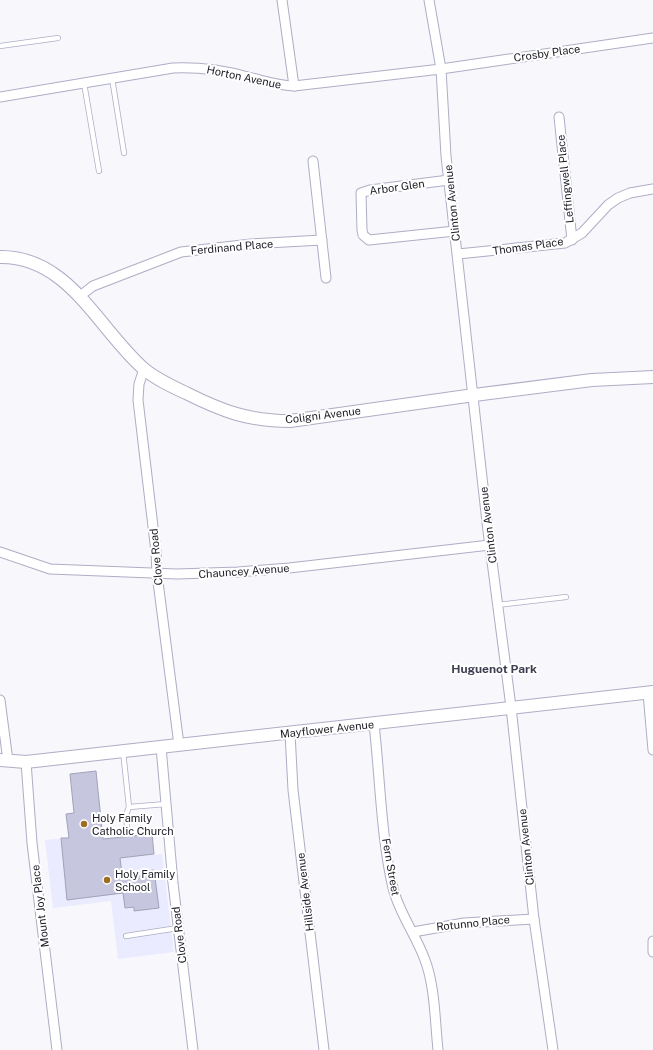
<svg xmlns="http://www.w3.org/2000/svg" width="653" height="1050" font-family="'Public Sans',sans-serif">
<rect width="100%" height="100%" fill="#f7f7fc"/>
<!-- built -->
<polygon fill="#eaebfe" points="78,837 111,859 162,854 174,952 118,959 111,901 53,908 45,840"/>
<!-- building -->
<polygon fill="#c6c7de" stroke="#a1a2b8" points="96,771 103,839 152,834 154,854 120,858 122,874 154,870 159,908 134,911 134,907 125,908 123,893 67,900 61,838 69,838 66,814 74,813 70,774"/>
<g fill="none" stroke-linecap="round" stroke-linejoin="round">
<!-- lane casing -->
<g stroke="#adaec5" stroke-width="6">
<g id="lane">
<polyline points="0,46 58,38"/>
<polyline points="112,78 124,153"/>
<polyline points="84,83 99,171"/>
<polyline points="497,605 566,597"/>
<polyline points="123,751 129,807 166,804"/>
<polyline points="127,827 126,815 129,807"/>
<polyline points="126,936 178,928"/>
</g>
</g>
<!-- street casing -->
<g stroke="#adaec5" stroke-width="11">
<g id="street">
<polyline points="282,0 294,86"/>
<polyline points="429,0 441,69 446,156 488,531 511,707 534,919 553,1050"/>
<path d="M0,97L173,68C199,67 223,70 248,77C265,81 275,85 294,86L441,69L653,38"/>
<polyline points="559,117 572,240"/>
<polyline points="313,161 326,278"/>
<polyline points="449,180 370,190 361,193 362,230 363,235 369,240 455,231"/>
<polyline points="458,254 565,243 582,233 608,205 618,198 630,193 653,189"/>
<polyline points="80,296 93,286 181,252 251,244 322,240"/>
<polyline points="144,369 139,384 138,400 156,552 157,574 179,745"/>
<polyline points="0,552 50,569 177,574 238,572 289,568 490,545"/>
<polyline points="648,693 653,750"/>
<polyline points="0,700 8,761"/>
<path d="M374,724C380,776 381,837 393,888C399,913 416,935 425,960C435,986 435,1022 438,1050"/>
<polyline points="290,733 293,790 324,1050"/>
<polyline points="161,747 173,883 193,1050"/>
<polyline points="26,762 32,843 57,1050"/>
<polyline points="413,932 464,923 534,919"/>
<polyline points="653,941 653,952"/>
</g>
</g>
<!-- secondary casing -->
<g stroke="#adaec5" stroke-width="14">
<g id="secondary">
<path d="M0,257C69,256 99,330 144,369C156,379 171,386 186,393C222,411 248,421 290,421L474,395L592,380L653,377"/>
<polyline points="0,760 26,762 653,692"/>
</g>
</g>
<!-- lane -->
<use href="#lane" stroke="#fff" stroke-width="4.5"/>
<!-- street -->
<use href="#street" stroke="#fff" stroke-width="9"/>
<!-- secondary -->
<use href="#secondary" stroke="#fff" stroke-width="12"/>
</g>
<!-- markers -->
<g fill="#9e6d22" stroke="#fff" stroke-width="1.5">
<circle cx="84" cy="824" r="4"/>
<circle cx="107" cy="880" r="4"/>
</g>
<g text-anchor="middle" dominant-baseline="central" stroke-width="4" stroke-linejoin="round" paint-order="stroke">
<!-- street labels -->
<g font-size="11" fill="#1b1c24" stroke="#fff">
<text transform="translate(547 53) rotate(-8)">Crosby Place</text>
<text transform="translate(244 77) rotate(12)">Horton Avenue</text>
<text transform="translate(565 179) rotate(-96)">Leffingwell Place</text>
<text transform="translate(397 187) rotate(-8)">Arbor Glen</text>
<text transform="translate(452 203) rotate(-96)">Clinton Avenue</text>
<text transform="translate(528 246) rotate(-8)">Thomas Place</text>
<text transform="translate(232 247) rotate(-5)">Ferdinand Place</text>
<text transform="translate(323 415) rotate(-7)">Coligni Avenue</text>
<text transform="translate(488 525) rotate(-97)">Clinton Avenue</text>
<text transform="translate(156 557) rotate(-95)">Clove Road</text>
<text transform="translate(244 571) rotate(-4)">Chauncey Avenue</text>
<text transform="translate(327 729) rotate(-6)">Mayflower Avenue</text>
<text transform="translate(526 847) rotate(-96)">Clinton Avenue</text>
<text transform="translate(391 867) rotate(80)">Fern Street</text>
<text transform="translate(305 892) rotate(-97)">Hillside Avenue</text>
<text transform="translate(40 906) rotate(-97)">Mount Joy Place</text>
<text transform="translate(473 923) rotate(-6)">Rotunno Place</text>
<text transform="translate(179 935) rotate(-97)">Clove Road</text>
</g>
<!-- poi labels -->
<g font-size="11" fill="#1b1c24" stroke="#fff" text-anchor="start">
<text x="92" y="818">Holy Family<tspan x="92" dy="13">Catholic Church</tspan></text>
<text x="115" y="874">Holy Family<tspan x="115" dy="13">School</tspan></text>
</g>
<!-- neighbourhood labels -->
<g font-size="12" font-weight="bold" fill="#3e3f51" stroke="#fff">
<text x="494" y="669">Huguenot Park</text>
</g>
</g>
</svg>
